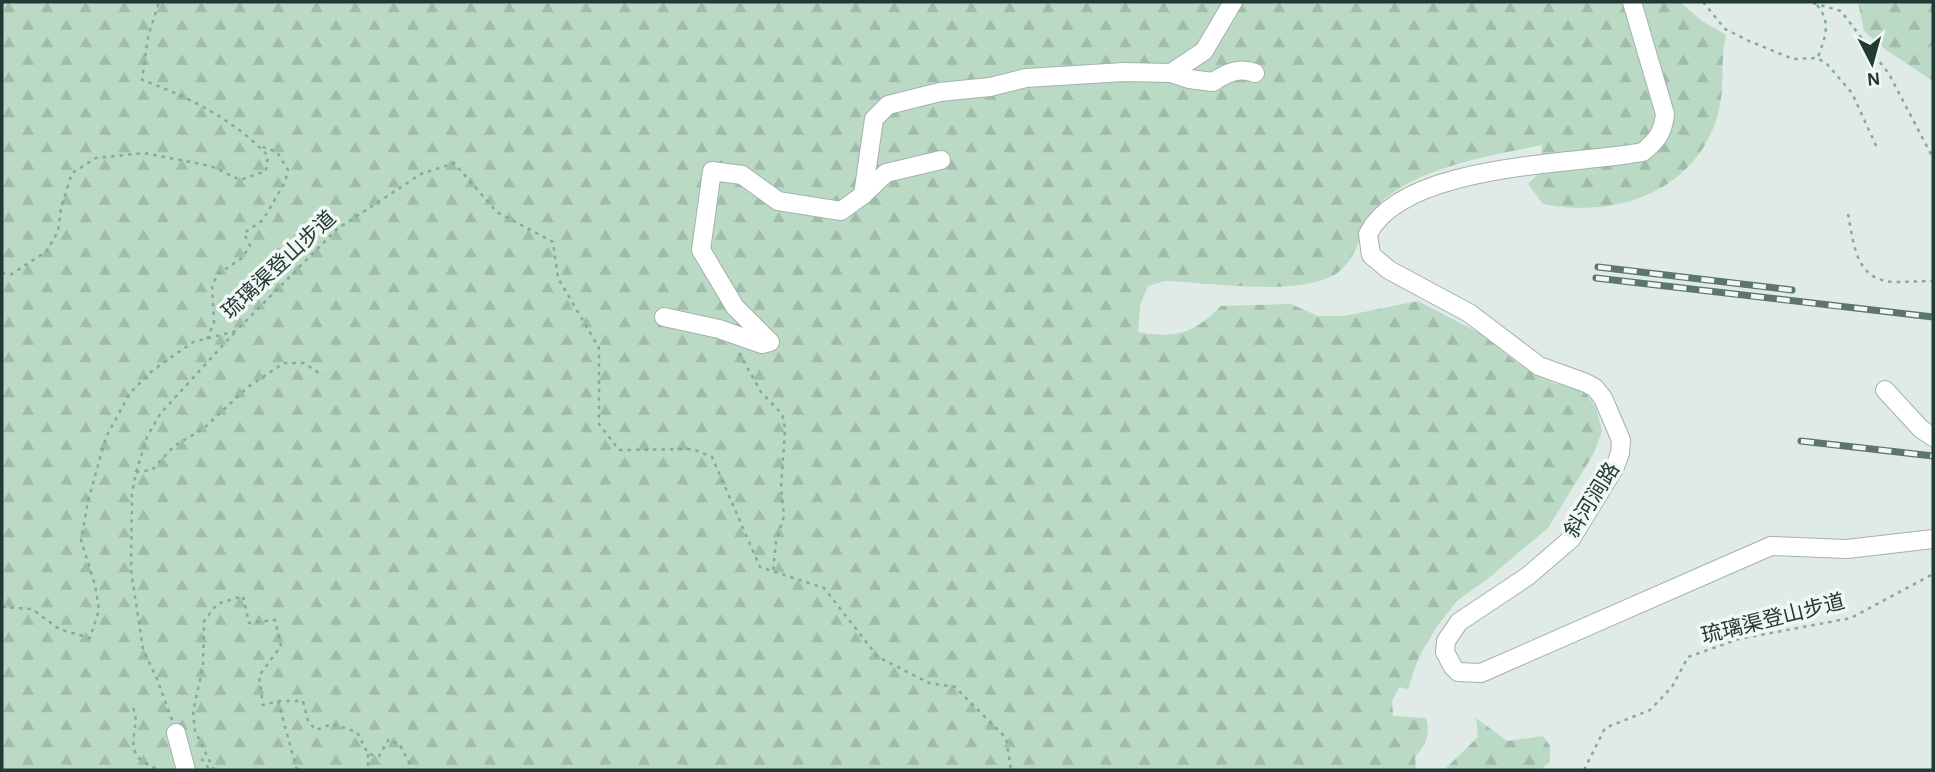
<svg xmlns="http://www.w3.org/2000/svg" width="1935" height="772" font-family="'Alegreya Sans','Noto Sans SC',sans-serif">
<defs>
<pattern id="forest-firs" width="22" height="20" patternUnits="userSpaceOnUse" patternTransform="scale(1.75)"><rect width="22" height="20" fill="#bbdac5"/><path d="M5 1l3.5 6h-7zM16 11l3.5 6h-7z" fill="#a0bcaa"/></pattern>
</defs>
<rect width="100%" height="100%" fill="#e0eae6"/>
<!-- forest -->
<g fill="url(#forest-firs)">
<path d="M2,2H1680L1702,21L1726,35C1720,60 1725,85 1719,110C1699,191 1617,219 1543,204L1528,184L1539,173L1542,145C1492,155 1403,169 1372,213C1358,233 1358,261 1334,275C1295,297 1210,282 1165,281L1148,286L1140,305L1138,332C1177,339 1194,333 1221,306L1291,304L1318,316H1344L1418,301L1483,335L1517,363L1536,375L1556,384L1579,385L1596,407L1602,431L1594,453L1548,528L1490,577L1457,601L1435,629L1418,659L1408,689L1399,687L1392,701L1393,716L1426,718C1431,735 1426,744 1415,757L1416,770H2Z"/>
<polygon points="1858,2 1933,2 1933,81 1886,50 1864,31"/>
<polygon points="1476,718 1507,741 1543,736 1550,746 1550,762 1540,770 1444,770 1478,737"/>
</g>
<g fill="none" stroke-linecap="round" stroke-linejoin="round">
<!-- minor casing -->
<g stroke="#a3b1ad" stroke-width="20">
<g id="minor">
<path d="M1632,2L1665,114C1663,133 1657,140 1643,152C1573,165 1404,163 1368,234L1371,255L1389,270L1469,313L1539,366L1586,383L1595,388L1603,398L1621,440L1620,453L1615,467L1571,539L1528,576L1459,622L1446,641L1445,652L1453,667L1458,672L1481,673L1771,546L1847,549L1933,539"/>
<path d="M1171,73L1189,79L1213,82C1226,73 1239,67 1255,73"/>
<polyline points="863,195 886,173 941,160"/>
<polyline points="664,317 719,329 762,344 770,342 735,307 701,250 712,171 742,175 778,201 841,211 863,195 874,119 888,105 940,92 990,87 1026,78 1124,72 1171,73 1204,51 1233,2"/>
<polyline points="1885,390 1921,429 1933,437"/>
<polyline points="176,733 186,770"/>
</g>
</g>
<!-- path -->
<g stroke="#83aba1" stroke-width="2.5" stroke-dasharray="3.5 5" stroke-linecap="butt">
<polyline points="1703,2 1725,29 1749,41 1793,59 1817,58 1827,64 1852,93 1878,150"/>
<polyline points="1813,3 1841,11 1889,74 1933,158"/>
<path d="M1817,5C1832,23 1825,37 1818,57"/>
<polyline points="2,197 2,216"/>
<path d="M1848,214C1854,244 1855,281 1895,282C1908,282 1920,281 1933,281"/>
<path d="M2,273L10,275L47,251L58,231L61,208L72,173L96,158L144,153L211,166L240,180L266,171L268,156C235,120 187,96 142,80L148,37L159,2"/>
<polyline points="207,339 214,323 212,285 218,274 242,258 250,246 244,233 263,220 285,182 288,170 277,152 260,146"/>
<polyline points="739,353 761,392 782,414 785,429 781,488 784,516 776,542 773,571"/>
<polyline points="136,472 147,437 160,414 236,331"/>
<polyline points="2,607 32,609 59,629 90,638 99,610 95,585 81,540 88,501 106,437 130,393 152,371 193,342 236,331 337,229 421,174 454,163 497,212 553,242 558,278 599,348 599,424 619,450 693,449 712,457 760,567 824,588 878,657 929,683 955,687 1006,738 1011,770"/>
<polyline points="278,701 297,770"/>
<path d="M133,708C141,723 126,744 139,758C143,763 153,767 159,770"/>
<polyline points="172,720 157,679 143,649 131,570 132,494 136,472 152,470 174,446 203,429 248,387 284,363 304,363 323,376"/>
<polyline points="368,754 368,770"/>
<polyline points="201,759 205,762 209,770"/>
<polyline points="214,770 195,731 193,712 203,666 204,621 217,604 243,596 249,623 275,620 281,646 259,676 263,705 278,701 303,701 308,721 316,730 332,724 357,732 368,754 379,756 389,739 400,745 413,770"/>
<polyline points="1584,770 1605,728 1650,710 1672,687 1688,657 1739,639 1851,618 1933,574"/>
</g>
<!-- minor -->
<use href="#minor" stroke="#fff" stroke-width="18"/>
<!-- rail casing -->
<g stroke="#5d7570" stroke-width="7">
<g id="rail">
<polyline points="1598,267 1792,290"/>
<polyline points="1596,278 1933,317"/>
<polyline points="1801,441 1933,456"/>
</g>
</g>
<!-- rail -->
<use href="#rail" stroke="#f0f7f4" stroke-width="4.5" stroke-dasharray="13" stroke-linecap="butt"/>
</g>
<g text-anchor="middle" dominant-baseline="central" stroke-width="7" stroke-linejoin="round" paint-order="stroke">
<!-- street labels -->
<g font-size="21" fill="#223934" stroke="#f0f7f4">
<text transform="translate(279 265) rotate(-43)">琉璃渠登山步道</text>
<text transform="translate(1592 500) rotate(-58)">斜河涧路</text>
<text transform="translate(1773 619) rotate(-14)">琉璃渠登山步道</text>
</g>
</g>
<!-- border -->
<rect width="1935" height="772" fill="none" stroke="#223934" stroke-width="7"/>
<!-- north arrow -->
<g transform="translate(1872 63) rotate(174)" stroke="#f0f7f4" stroke-width="5" paint-order="stroke">
<path d="M0-5L12 26L0 18L-12 26Z" fill="#223934"/>
<text y="-10" font-size="19" font-weight="bold" text-anchor="middle" fill="#223934">N</text>
</g>
</svg>
